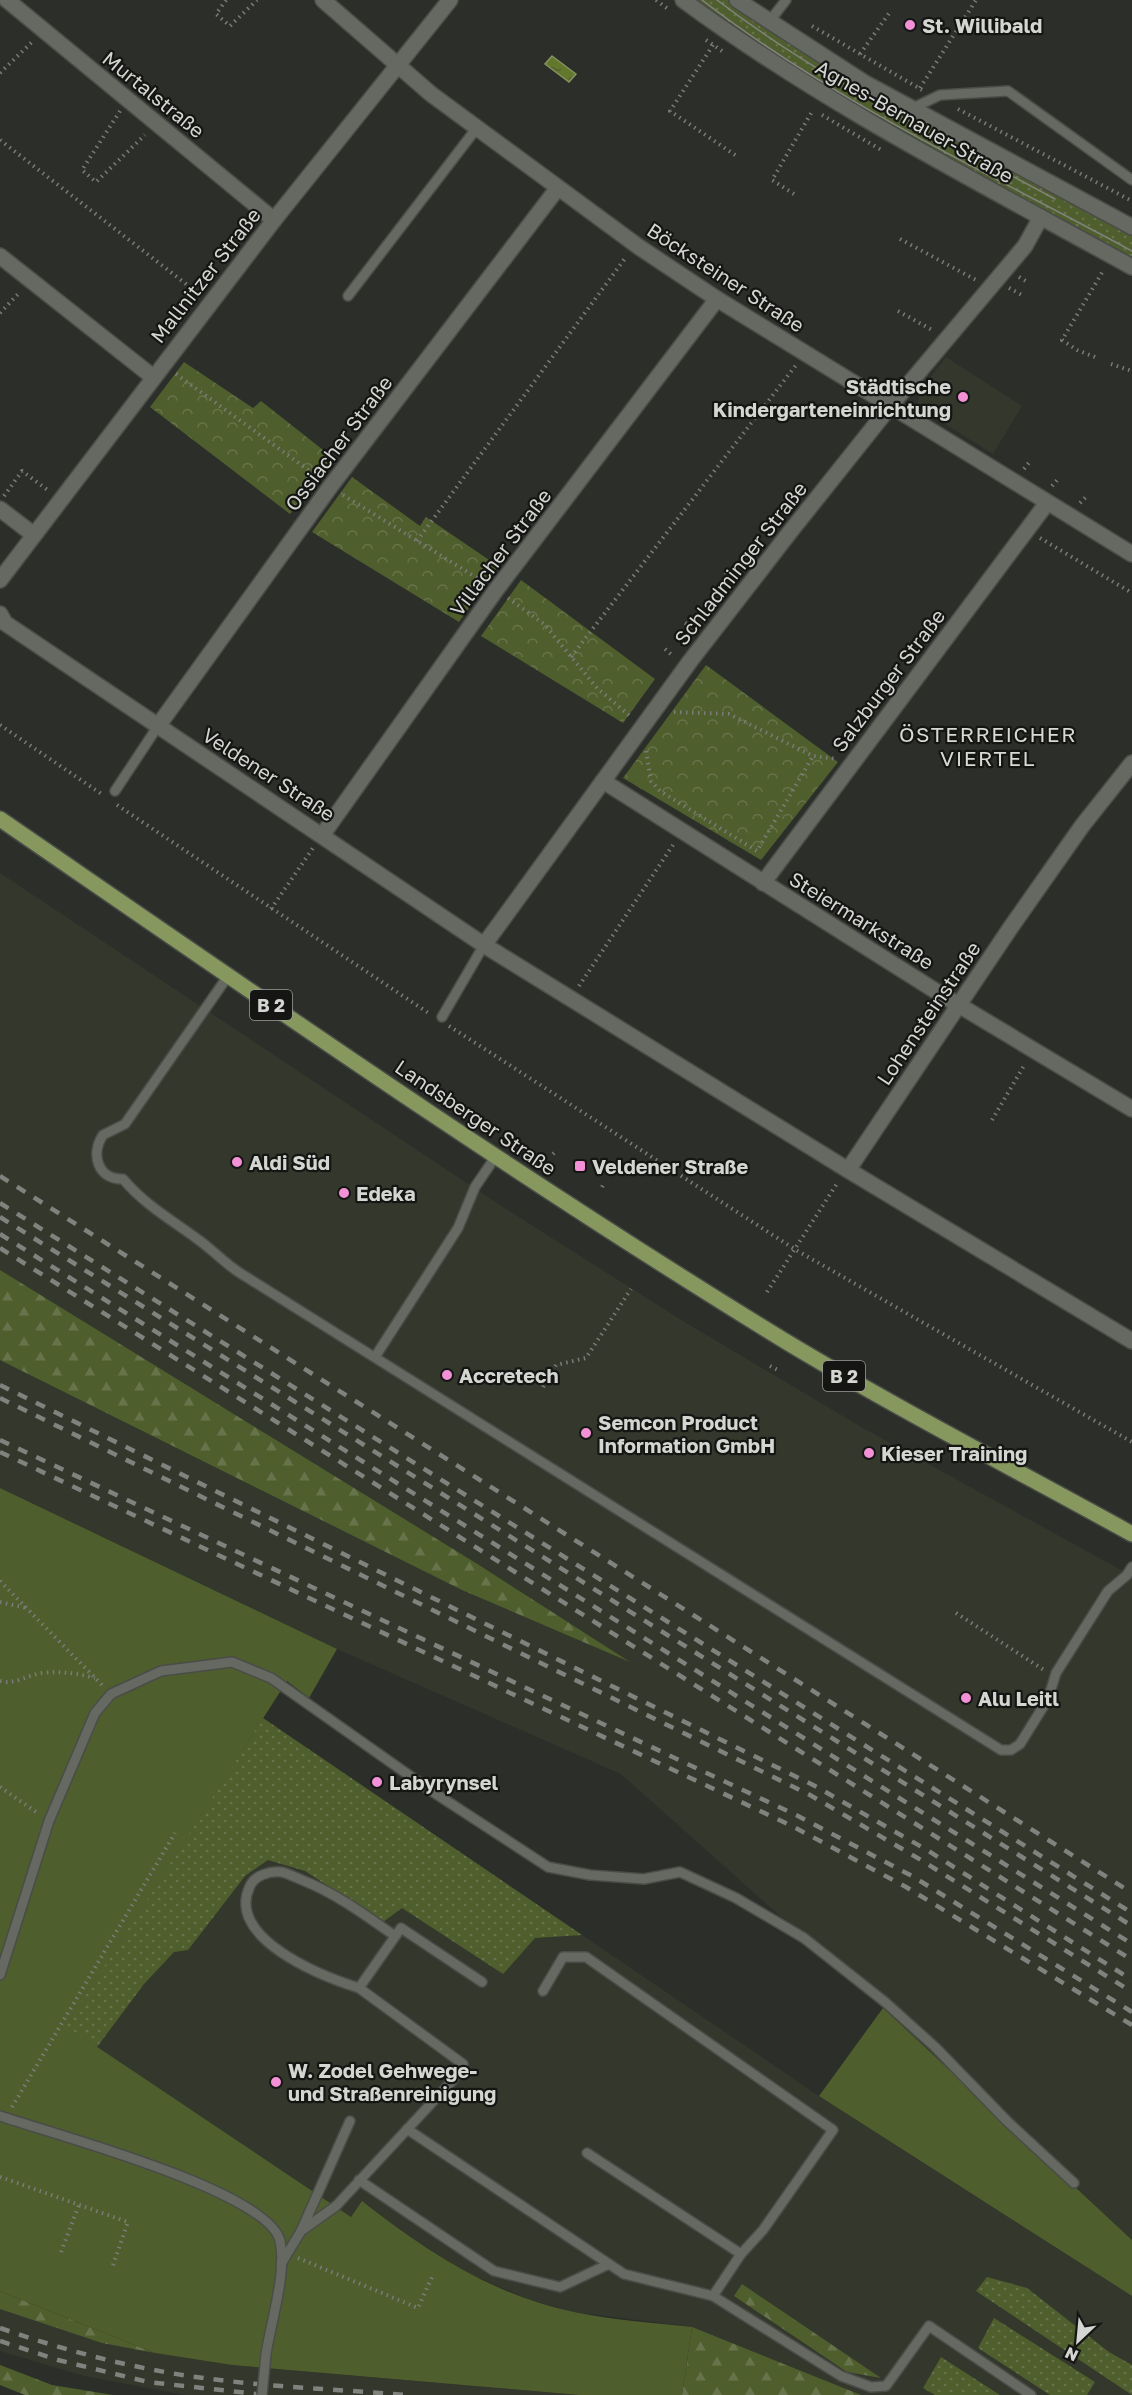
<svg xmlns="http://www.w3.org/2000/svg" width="1132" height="2395" font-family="'Golos Text',sans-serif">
<defs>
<pattern id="grass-dots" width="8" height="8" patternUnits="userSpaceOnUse" patternTransform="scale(1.5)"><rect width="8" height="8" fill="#4f5e2d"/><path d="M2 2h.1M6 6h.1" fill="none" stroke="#67744b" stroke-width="1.8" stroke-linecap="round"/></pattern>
<pattern id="forest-firs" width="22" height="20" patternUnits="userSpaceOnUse" patternTransform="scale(1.5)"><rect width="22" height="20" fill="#4f5e2d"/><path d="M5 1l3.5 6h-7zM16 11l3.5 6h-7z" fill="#67744b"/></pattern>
<pattern id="park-crowns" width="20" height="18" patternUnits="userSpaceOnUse" patternTransform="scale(1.5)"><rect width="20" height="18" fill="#4f5e2d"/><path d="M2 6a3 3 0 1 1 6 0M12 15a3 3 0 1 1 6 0" fill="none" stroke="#67744b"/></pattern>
<pattern id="water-ripples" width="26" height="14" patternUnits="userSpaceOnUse" patternTransform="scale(1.5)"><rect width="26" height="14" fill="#63782d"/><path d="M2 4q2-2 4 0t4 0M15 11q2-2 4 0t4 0" fill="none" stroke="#535f35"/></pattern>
</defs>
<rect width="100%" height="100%" fill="#2c2e29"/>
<!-- built -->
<g fill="#33372c">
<polygon points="946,357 1022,406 993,454 916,406 922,388"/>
<polygon points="0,873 506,1209 683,1321 863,1428 1132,1576 1132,2240 883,2008 621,1774 337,1649 0,1488"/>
<polygon points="263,1718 819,2096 1132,2296 1132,2395 682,2395 692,2327 574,2312 530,2300 472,2275 414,2242 362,2202 351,2217 65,2026"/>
<polygon points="0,2291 155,2353 232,2365 579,2395 185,2395 84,2376 0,2351"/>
</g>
<!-- grass -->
<g fill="url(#grass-dots)">
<path d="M695,0H728L760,25L906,113L1132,235V257C984,177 830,102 695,0Z"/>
<polygon points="263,1718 582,1935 535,1938 503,1974 402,1908 383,1922 305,1871 268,1860 245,1876 188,1950 174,1952 144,1984 97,2047 65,2026"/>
<polygon points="987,2277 1027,2288 1109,2352 1132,2365 1132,2395 976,2291"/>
<polygon points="994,2318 1095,2382 1087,2395 1050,2395 978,2348"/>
<polygon points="941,2357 1000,2395 935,2395 923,2388"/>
</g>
<!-- forest -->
<g fill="url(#forest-firs)">
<polygon points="0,1270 479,1565 630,1662 462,1590 0,1360"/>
<polygon points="742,2284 881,2378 847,2372 734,2296"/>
<polygon points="0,2292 0,2291 155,2353 102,2343 0,2309"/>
<polygon points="692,2327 861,2395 682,2395"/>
<polygon points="0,2365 52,2385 113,2395 25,2395 0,2385"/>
</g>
<!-- park -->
<g fill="url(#park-crowns)">
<polygon points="184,362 253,408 261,401 332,457 290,514 150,407"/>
<polygon points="352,477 420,526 426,517 498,566 459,622 312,532"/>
<polygon points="521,580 655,679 623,723 481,636"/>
<polygon points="706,665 838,762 761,860 623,778"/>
</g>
<!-- garden -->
<g fill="#4f5e2d">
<path d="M0,1488L337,1649L309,1698L287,1681L66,2026L351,2217L362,2201C425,2251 495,2296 574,2312C613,2320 653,2323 692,2327L682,2395H579L232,2365L155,2353L0,2291Z"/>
<polygon points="883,2008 1132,2240 1132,2296 819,2096"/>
</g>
<!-- water -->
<polygon fill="url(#water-ripples)" stroke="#85945e" stroke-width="1.5" points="552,56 576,74 569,82 545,64"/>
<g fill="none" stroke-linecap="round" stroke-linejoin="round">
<!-- service casing -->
<g stroke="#4a4c48" stroke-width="12">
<g id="service">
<polyline points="769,22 786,0"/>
<polyline points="911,109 940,95 1008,91 1132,180"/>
<polyline points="348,296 476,129"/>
<polyline points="115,791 158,726"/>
<path d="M228,976L125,1124L103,1135C90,1154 98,1180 123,1179C144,1204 170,1219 196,1238C212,1249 223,1262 240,1273L1001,1750H1011L1020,1744L1048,1699L1056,1673L1108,1591L1127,1575L1132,1567"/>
<polyline points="442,1017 484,945"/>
<polyline points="375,1357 458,1228 475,1187 496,1156"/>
<polyline points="0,1975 49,1821 95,1713 111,1694 161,1671 232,1662 271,1678 430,1790 548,1867 590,1875 644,1879 680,1872 736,1898 804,1938 885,2002 935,2047 1007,2121 1074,2183"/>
<path d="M359,1988C321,1976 225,1938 250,1886C255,1875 270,1871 281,1872C288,1873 296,1878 302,1880C337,1894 365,1915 395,1936"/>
<polyline points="543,1991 563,1957 586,1957 833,2130 763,2230 741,2254"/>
<path d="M0,2116C50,2133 269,2191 280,2241C287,2272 271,2322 266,2354"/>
<polyline points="407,2129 624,2274 713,2296 741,2254 587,2153"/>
<polyline points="359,2180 494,2271 560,2287 609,2264"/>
<polyline points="301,2231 350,2121"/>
<polyline points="281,2264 301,2231 336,2206 452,2081 463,2064 359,1988 401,1928 482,1982"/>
<polyline points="713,2296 841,2376 871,2387 886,2386 929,2326 1031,2395"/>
</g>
</g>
<!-- minor casing -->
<g stroke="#4a4c48" stroke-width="18">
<g id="minor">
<polyline points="7,0 274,220"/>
<polyline points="323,0 431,94 639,247 717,299 1132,554"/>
<polyline points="0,256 153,377"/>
<polyline points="0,509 34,535"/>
<polyline points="0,580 274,220 450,0"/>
<polyline points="0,614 5,623 484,945 848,1170 1132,1341"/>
<polyline points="158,726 330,487 557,189"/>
<polyline points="603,781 942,995 1132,1109"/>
<polyline points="323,834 496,590 717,299"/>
<polyline points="763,883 1047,503"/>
<polyline points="484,945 691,660 790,532 892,404 1025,246 1041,217"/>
<polyline points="848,1170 1011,927 1082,826 1132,763"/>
</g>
</g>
<!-- secondary casing -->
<g stroke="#4a4c48" stroke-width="18">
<g id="secondary">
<path d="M683,0C824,104 980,183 1132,267"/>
<polyline points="737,0 865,83 1132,227"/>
</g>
</g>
<!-- primary casing -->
<g stroke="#4a4c48" stroke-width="18">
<path id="primary" d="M0,819C259,997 517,1177 785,1341C898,1409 1016,1470 1132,1534"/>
</g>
<!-- path -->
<g stroke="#7a7c77" stroke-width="4" stroke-dasharray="1.5 4.5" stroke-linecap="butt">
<polyline points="226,0 216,14 230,26 257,0"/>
<polyline points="656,0 668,9"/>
<polyline points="812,26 922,90"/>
<polyline points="706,40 722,51"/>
<polyline points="713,45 670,111 738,157"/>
<polyline points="860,54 890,12"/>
<polyline points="0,73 32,42"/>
<polyline points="920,88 976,0"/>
<polyline points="958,109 1132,201"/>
<polyline points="120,111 82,170 96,182 145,135"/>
<polyline points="822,115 883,151"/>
<polyline points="0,140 199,294"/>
<polyline points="794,194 772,180 813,110"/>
<polyline points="900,239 976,280"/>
<polyline points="1019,277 1029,283"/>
<polyline points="1009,288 1022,295"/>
<polyline points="898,311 934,331"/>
<polyline points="0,313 20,292"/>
<polyline points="1095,357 1077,350 1062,340 1103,271"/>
<polyline points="1111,364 1132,371"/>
<polyline points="176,374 318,477"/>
<polyline points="1024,469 1031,460"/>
<polyline points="1052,486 1059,478"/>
<polyline points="343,495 482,581"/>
<polyline points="4,496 22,471 49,491"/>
<polyline points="1080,503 1088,495"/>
<polyline points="1040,538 1132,593"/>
<polyline points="417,541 626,257"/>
<polyline points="725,572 734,579"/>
<polyline points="508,598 544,624 597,688 631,717"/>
<polyline points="697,608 706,614"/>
<polyline points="685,623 695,629"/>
<polyline points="679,631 688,638"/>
<polyline points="665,649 673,656"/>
<polyline points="571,657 796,365"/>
<polyline points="674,712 729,714 813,756 837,759"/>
<polyline points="0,725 103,795"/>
<polyline points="646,751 651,781 660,791 757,851 813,756"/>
<polyline points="117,805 430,1014"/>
<polyline points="271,909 313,848"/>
<polyline points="579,986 673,845"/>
<polyline points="449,1026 796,1250 1132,1442"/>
<polyline points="992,1120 1025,1064"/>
<polyline points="553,1154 554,1153"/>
<polyline points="602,1187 603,1185"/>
<polyline points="767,1292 838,1182"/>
<polyline points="770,1366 778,1370"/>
<polyline points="543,1387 556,1365 586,1358 631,1289"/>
<polyline points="0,1581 102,1685"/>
<polyline points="0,1602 26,1608"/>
<polyline points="956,1613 1044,1670"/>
<path d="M0,1681C14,1685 28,1675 42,1673C61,1671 76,1673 95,1678"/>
<polyline points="0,1787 39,1814"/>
<polyline points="12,2107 175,1833"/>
<polyline points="0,2177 128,2222 112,2268"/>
<polyline points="61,2252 79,2205"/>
<polyline points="298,2258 418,2308 432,2277"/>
</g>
<!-- service -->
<use href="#service" stroke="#666862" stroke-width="9"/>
<!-- minor -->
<use href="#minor" stroke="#666862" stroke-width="15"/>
<!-- secondary -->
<use href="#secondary" stroke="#666862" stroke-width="15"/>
<!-- primary -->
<use href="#primary" stroke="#86985d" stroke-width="15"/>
<!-- tram -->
<g stroke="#80827e" stroke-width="1.5">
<path d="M702,0C833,101 986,172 1132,251"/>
<path d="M717,0C821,80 941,137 1055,199"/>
</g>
<!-- rail -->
<g stroke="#80827e" stroke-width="4.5" stroke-dasharray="10 10" stroke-linecap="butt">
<polyline points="0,1176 1132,1893"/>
<polyline points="0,1203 1132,1913"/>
<polyline points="0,1217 1132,1926"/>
<polyline points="0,1234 1132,1944"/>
<polyline points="0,1248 1132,1960"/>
<polyline points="0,1385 815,1786 927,1850 1132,1980"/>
<polyline points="0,1398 810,1795 921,1860 1132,1992"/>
<polyline points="0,1440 798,1816 912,1876 1132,2012"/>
<polyline points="0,1452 792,1826 906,1887 1132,2025"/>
<path d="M0,2328C49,2345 98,2359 149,2369C233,2386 322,2388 407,2395"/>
<polyline points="0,2341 58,2360 148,2382 266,2395"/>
</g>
<!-- service-bridge casing -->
<g stroke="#4a4c48" stroke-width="12" stroke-linecap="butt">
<polyline id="service-bridge" points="262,2395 266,2354"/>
</g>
<!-- service-bridge -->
<use href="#service-bridge" stroke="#666862" stroke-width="9"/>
</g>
<!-- markers -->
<g fill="#f391d6" stroke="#151614" stroke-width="2">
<circle cx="910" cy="25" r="6"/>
<circle cx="963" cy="397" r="6"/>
<circle cx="237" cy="1162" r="6"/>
<rect x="574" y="1160" width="12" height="12" rx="3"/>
<circle cx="344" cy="1193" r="6"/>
<circle cx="447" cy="1375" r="6"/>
<circle cx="586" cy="1433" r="6"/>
<circle cx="869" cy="1453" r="6"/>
<circle cx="966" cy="1698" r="6"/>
<circle cx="377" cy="1782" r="6"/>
<circle cx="276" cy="2082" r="6"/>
</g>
<g text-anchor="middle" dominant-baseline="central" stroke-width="4.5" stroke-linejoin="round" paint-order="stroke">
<!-- shield labels -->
<g fill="#151614" stroke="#9b9c99" stroke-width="1.5">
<rect x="250" y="990" width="42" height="30" rx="4.5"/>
<rect x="823" y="1361" width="42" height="30" rx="4.5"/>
</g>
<g font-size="18" font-weight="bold" fill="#d4d6d2">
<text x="271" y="1005">B 2</text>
<text x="844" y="1376">B 2</text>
</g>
<!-- poi labels -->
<g font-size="20" font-weight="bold" fill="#d4d6d2" stroke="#151614" text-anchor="start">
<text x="922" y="25">St. Willibald</text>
<text x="951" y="386" text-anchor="end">Städtische<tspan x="951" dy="23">Kindergarteneinrichtung</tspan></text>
<text x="249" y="1162">Aldi Süd</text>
<text x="592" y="1166">Veldener Straße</text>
<text x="356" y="1193">Edeka</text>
<text x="459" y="1375">Accretech</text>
<text x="598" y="1422">Semcon Product<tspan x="598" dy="23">Information GmbH</tspan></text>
<text x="881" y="1453">Kieser Training</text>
<text x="978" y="1698">Alu Leitl</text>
<text x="389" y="1782">Labyrynsel</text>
<text x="288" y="2070">W. Zodel Gehwege-<tspan x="288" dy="23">und Straßenreinigung</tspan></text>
</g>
<!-- street labels -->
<g font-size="20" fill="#d4d6d2" stroke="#151614">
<text transform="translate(154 94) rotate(39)">Murtalstraße</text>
<text transform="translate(915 121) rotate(30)">Agnes-Bernauer-Straße</text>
<text transform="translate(205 275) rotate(-52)">Mallnitzer Straße</text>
<text transform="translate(726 277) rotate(33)">Böcksteiner Straße</text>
<text transform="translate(338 443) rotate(-53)">Ossiacher Straße</text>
<text transform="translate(500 552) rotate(-53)">Villacher Straße</text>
<text transform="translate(740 563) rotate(-52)">Schladminger Straße</text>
<text transform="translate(888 680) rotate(-53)">Salzburger Straße</text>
<text transform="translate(269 774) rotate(33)">Veldener Straße</text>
<text transform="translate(862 920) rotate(32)">Steiermarkstraße</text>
<text transform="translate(928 1013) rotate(-56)">Lohensteinstraße</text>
<text transform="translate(476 1117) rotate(34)">Landsberger Straße</text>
</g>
<!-- neighbourhood labels -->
<g font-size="21" letter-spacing="1.5" fill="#d7d9d3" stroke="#151614">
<text x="988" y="734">ÖSTERREICHER<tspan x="988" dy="24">VIERTEL</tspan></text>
</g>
</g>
<!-- north arrow -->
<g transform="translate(1078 2341) rotate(206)" stroke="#151614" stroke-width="4.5" paint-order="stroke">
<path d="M0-4.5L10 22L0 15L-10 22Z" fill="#d4d6d2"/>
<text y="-9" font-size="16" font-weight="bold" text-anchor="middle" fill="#d4d6d2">N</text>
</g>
</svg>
